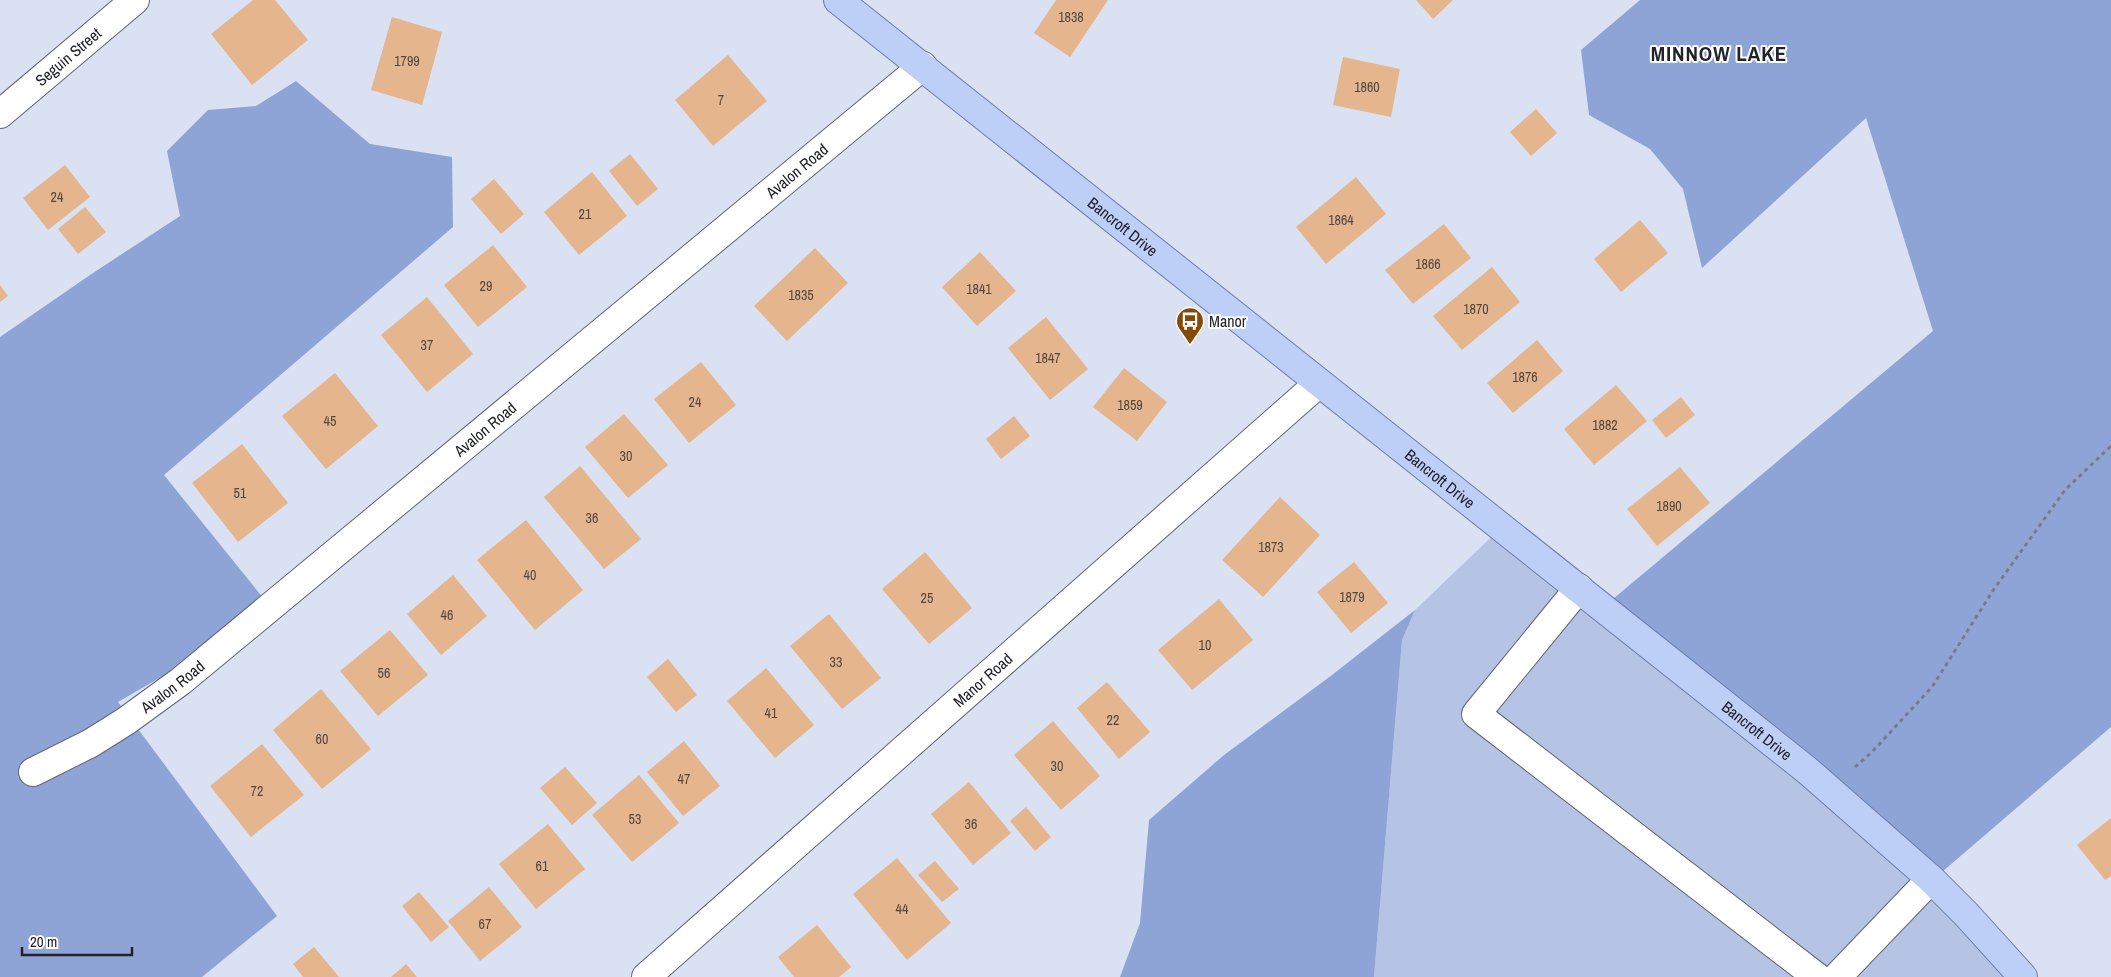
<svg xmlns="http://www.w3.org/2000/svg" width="2111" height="977" font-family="'Archivo Narrow',sans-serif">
<rect width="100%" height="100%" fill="#dae1f2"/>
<!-- green -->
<polygon fill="#b5c3e4" points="1505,524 2027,977 1374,977 1402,640 1415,610"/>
<!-- forest -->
<g fill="#8fa4d6">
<polygon points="1640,0 2111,0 2111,727 1935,878 1607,604 1933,331 1866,118 1702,268 1683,189 1650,149 1589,115 1581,50"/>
<polygon points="296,81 370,144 452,157 453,227 164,475 268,604 168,673 118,702 277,916 202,977 0,977 0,337 90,275 180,216 167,151 208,110 256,106"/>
<polygon points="1415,610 1402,640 1374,977 1120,977 1140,923 1149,820 1224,755 1332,675"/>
</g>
<!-- building -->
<g fill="#e5b58e">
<polygon points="253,0 275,0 308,40 252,85 211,34"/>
<polygon points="1056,0 1108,0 1070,57 1034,33"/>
<polygon points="1416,0 1453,0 1433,19"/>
<polygon points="392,17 442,32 422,105 371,90"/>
<polygon points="728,55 767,101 713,146 675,100"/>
<polygon points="1343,57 1400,69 1391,117 1333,105"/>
<polygon points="1536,109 1557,133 1531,156 1510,132"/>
<polygon points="630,154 658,189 637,206 609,171"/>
<polygon points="65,165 90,197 48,230 23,198"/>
<polygon points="592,172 627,216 579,255 544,212"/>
<polygon points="1356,177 1386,214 1326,264 1296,227"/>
<polygon points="494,179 524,214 501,234 471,199"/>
<polygon points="85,207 106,232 78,254 58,229"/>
<polygon points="1640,220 1668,253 1621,292 1594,259"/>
<polygon points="1444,224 1471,258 1413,304 1385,270"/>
<polygon points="493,245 527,287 478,327 444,285"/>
<polygon points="815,248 848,283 787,341 754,306"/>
<polygon points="980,252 1016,291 977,326 942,287"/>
<polygon points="1492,267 1520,302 1462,350 1433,316"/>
<polygon points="0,285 8,296 0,302"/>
<polygon points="427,297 473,354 427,392 381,335"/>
<polygon points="1046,317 1088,369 1050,400 1008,348"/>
<polygon points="1537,340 1563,371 1513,413 1487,383"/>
<polygon points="701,362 736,405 689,443 654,399"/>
<polygon points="1124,368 1167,402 1137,441 1093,407"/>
<polygon points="335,373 378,426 326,469 282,416"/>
<polygon points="1616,385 1647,421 1594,465 1564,429"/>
<polygon points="1681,397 1695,415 1666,438 1652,420"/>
<polygon points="624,414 668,465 628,498 585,447"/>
<polygon points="1014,416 1030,436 1001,459 986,439"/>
<polygon points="242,444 288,503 238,542 192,483"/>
<polygon points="580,466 641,539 604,569 544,497"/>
<polygon points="1680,467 1710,503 1657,546 1627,509"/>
<polygon points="1280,497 1320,535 1263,597 1222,560"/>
<polygon points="526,520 583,590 535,630 477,560"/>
<polygon points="925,552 972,608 929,644 882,589"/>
<polygon points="1354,562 1388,603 1351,633 1317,592"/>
<polygon points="453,575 487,616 441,655 407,614"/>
<polygon points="1219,599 1253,640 1192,690 1158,650"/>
<polygon points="829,614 881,678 842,709 790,646"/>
<polygon points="390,630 428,675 378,716 340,671"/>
<polygon points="668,659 697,695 676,712 647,677"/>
<polygon points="766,668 814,725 775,758 727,701"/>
<polygon points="1107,682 1150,732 1119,759 1077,708"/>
<polygon points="321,689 371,749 322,789 273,730"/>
<polygon points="1053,721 1100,776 1061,810 1014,755"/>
<polygon points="684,741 720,786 683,816 647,772"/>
<polygon points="262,744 304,795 251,837 210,786"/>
<polygon points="565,767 597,803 572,825 540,788"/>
<polygon points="639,775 679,823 632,862 592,815"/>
<polygon points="969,782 1011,833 973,865 931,814"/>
<polygon points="1026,807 1051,837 1035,851 1010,821"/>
<polygon points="2111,818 2111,876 2105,880 2077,845"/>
<polygon points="548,824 585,869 536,909 499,864"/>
<polygon points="897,858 951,923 907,960 853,894"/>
<polygon points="935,861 959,889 942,902 918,875"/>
<polygon points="489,887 522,927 480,961 448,921"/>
<polygon points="419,892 449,927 431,942 402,906"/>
<polygon points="817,925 851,967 839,977 794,977 778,957"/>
<polygon points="314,947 339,977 303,977 293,964"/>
<polygon points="406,964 417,977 391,977"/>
</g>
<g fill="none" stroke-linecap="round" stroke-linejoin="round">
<!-- minor casing -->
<g stroke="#606674" stroke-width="30">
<g id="minor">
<path id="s1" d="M0,114L135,0"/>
<polyline points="1579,588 1476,714 1817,977"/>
<path id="s2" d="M33,772L91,743L126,721L181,681L923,66"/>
<path id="s3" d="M646,977L1319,383"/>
<polyline points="1837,977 1931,879"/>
</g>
</g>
<!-- major casing -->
<g stroke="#6b7eac" stroke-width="30">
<g id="major">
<path id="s4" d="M838,0L1808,771L1931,879L1966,914L2023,977"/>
</g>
</g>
<!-- path -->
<polyline stroke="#787c87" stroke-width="3" stroke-dasharray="4 4" stroke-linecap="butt" points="1855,767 1872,752 1932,687 1994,589 2065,490 2111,446"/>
<!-- minor -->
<use href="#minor" stroke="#fff" stroke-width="28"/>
<!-- major -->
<use href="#major" stroke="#becff7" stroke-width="28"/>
</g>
<!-- icons -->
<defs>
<g id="bus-pin" transform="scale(1.4375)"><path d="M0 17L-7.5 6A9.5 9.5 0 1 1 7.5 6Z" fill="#864a06" stroke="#fff"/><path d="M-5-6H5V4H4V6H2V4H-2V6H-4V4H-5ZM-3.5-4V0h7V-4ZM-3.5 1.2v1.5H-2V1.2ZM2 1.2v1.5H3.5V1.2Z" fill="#fff"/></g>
</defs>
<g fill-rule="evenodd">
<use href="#bus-pin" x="1190" y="321"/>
</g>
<g text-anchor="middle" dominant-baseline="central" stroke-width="4" stroke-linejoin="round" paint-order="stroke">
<!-- number labels -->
<g font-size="14" fill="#524842">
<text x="1071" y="17">1838</text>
<text x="407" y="61">1799</text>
<text x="1367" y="87">1860</text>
<text x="721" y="100">7</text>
<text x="57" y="197">24</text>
<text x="585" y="214">21</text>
<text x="1341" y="220">1864</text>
<text x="1428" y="264">1866</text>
<text x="486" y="286">29</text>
<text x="979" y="289">1841</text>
<text x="801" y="295">1835</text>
<text x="1476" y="309">1870</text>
<text x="427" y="345">37</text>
<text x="1048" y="358">1847</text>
<text x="1525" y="377">1876</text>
<text x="695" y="402">24</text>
<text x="1130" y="405">1859</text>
<text x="330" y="421">45</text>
<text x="1605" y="425">1882</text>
<text x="626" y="456">30</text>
<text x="240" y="493">51</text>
<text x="1669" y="506">1890</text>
<text x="592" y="518">36</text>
<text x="1271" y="547">1873</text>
<text x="530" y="575">40</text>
<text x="1352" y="597">1879</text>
<text x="927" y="598">25</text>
<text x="447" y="615">46</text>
<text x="1205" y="645">10</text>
<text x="836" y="662">33</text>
<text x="384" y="673">56</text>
<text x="771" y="713">41</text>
<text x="1113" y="720">22</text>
<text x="322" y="739">60</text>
<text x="1057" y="766">30</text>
<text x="684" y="779">47</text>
<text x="257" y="791">72</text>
<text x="635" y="819">53</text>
<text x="971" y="824">36</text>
<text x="542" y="866">61</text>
<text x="902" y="909">44</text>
<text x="485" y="924">67</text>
</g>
<!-- street labels -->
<g font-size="16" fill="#212329" stroke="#fff">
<text stroke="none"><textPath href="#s1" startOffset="89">Seguin Street</textPath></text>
<text stroke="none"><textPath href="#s2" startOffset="974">Avalon Road</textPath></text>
<text stroke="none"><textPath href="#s4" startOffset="364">Bancroft Drive</textPath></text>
<text stroke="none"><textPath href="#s2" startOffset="569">Avalon Road</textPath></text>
<text stroke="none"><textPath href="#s4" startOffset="769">Bancroft Drive</textPath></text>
<text stroke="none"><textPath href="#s3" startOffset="449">Manor Road</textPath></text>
<text stroke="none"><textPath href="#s2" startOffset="164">Avalon Road</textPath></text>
<text stroke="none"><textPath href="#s4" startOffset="1174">Bancroft Drive</textPath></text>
</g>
<!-- poi labels -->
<g font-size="16" fill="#212329" stroke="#fff" text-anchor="start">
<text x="1209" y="321">Manor</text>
</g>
<!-- district labels -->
<g font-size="21" font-weight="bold" letter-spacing="1" fill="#212329" stroke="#fff">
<text x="1719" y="53">MINNOW LAKE</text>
</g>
</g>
<!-- scale -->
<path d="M22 947v8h110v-8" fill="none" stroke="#212329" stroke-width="2.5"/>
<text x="30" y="947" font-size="15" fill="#212329" stroke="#ffffff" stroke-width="4" paint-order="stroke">20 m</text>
</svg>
